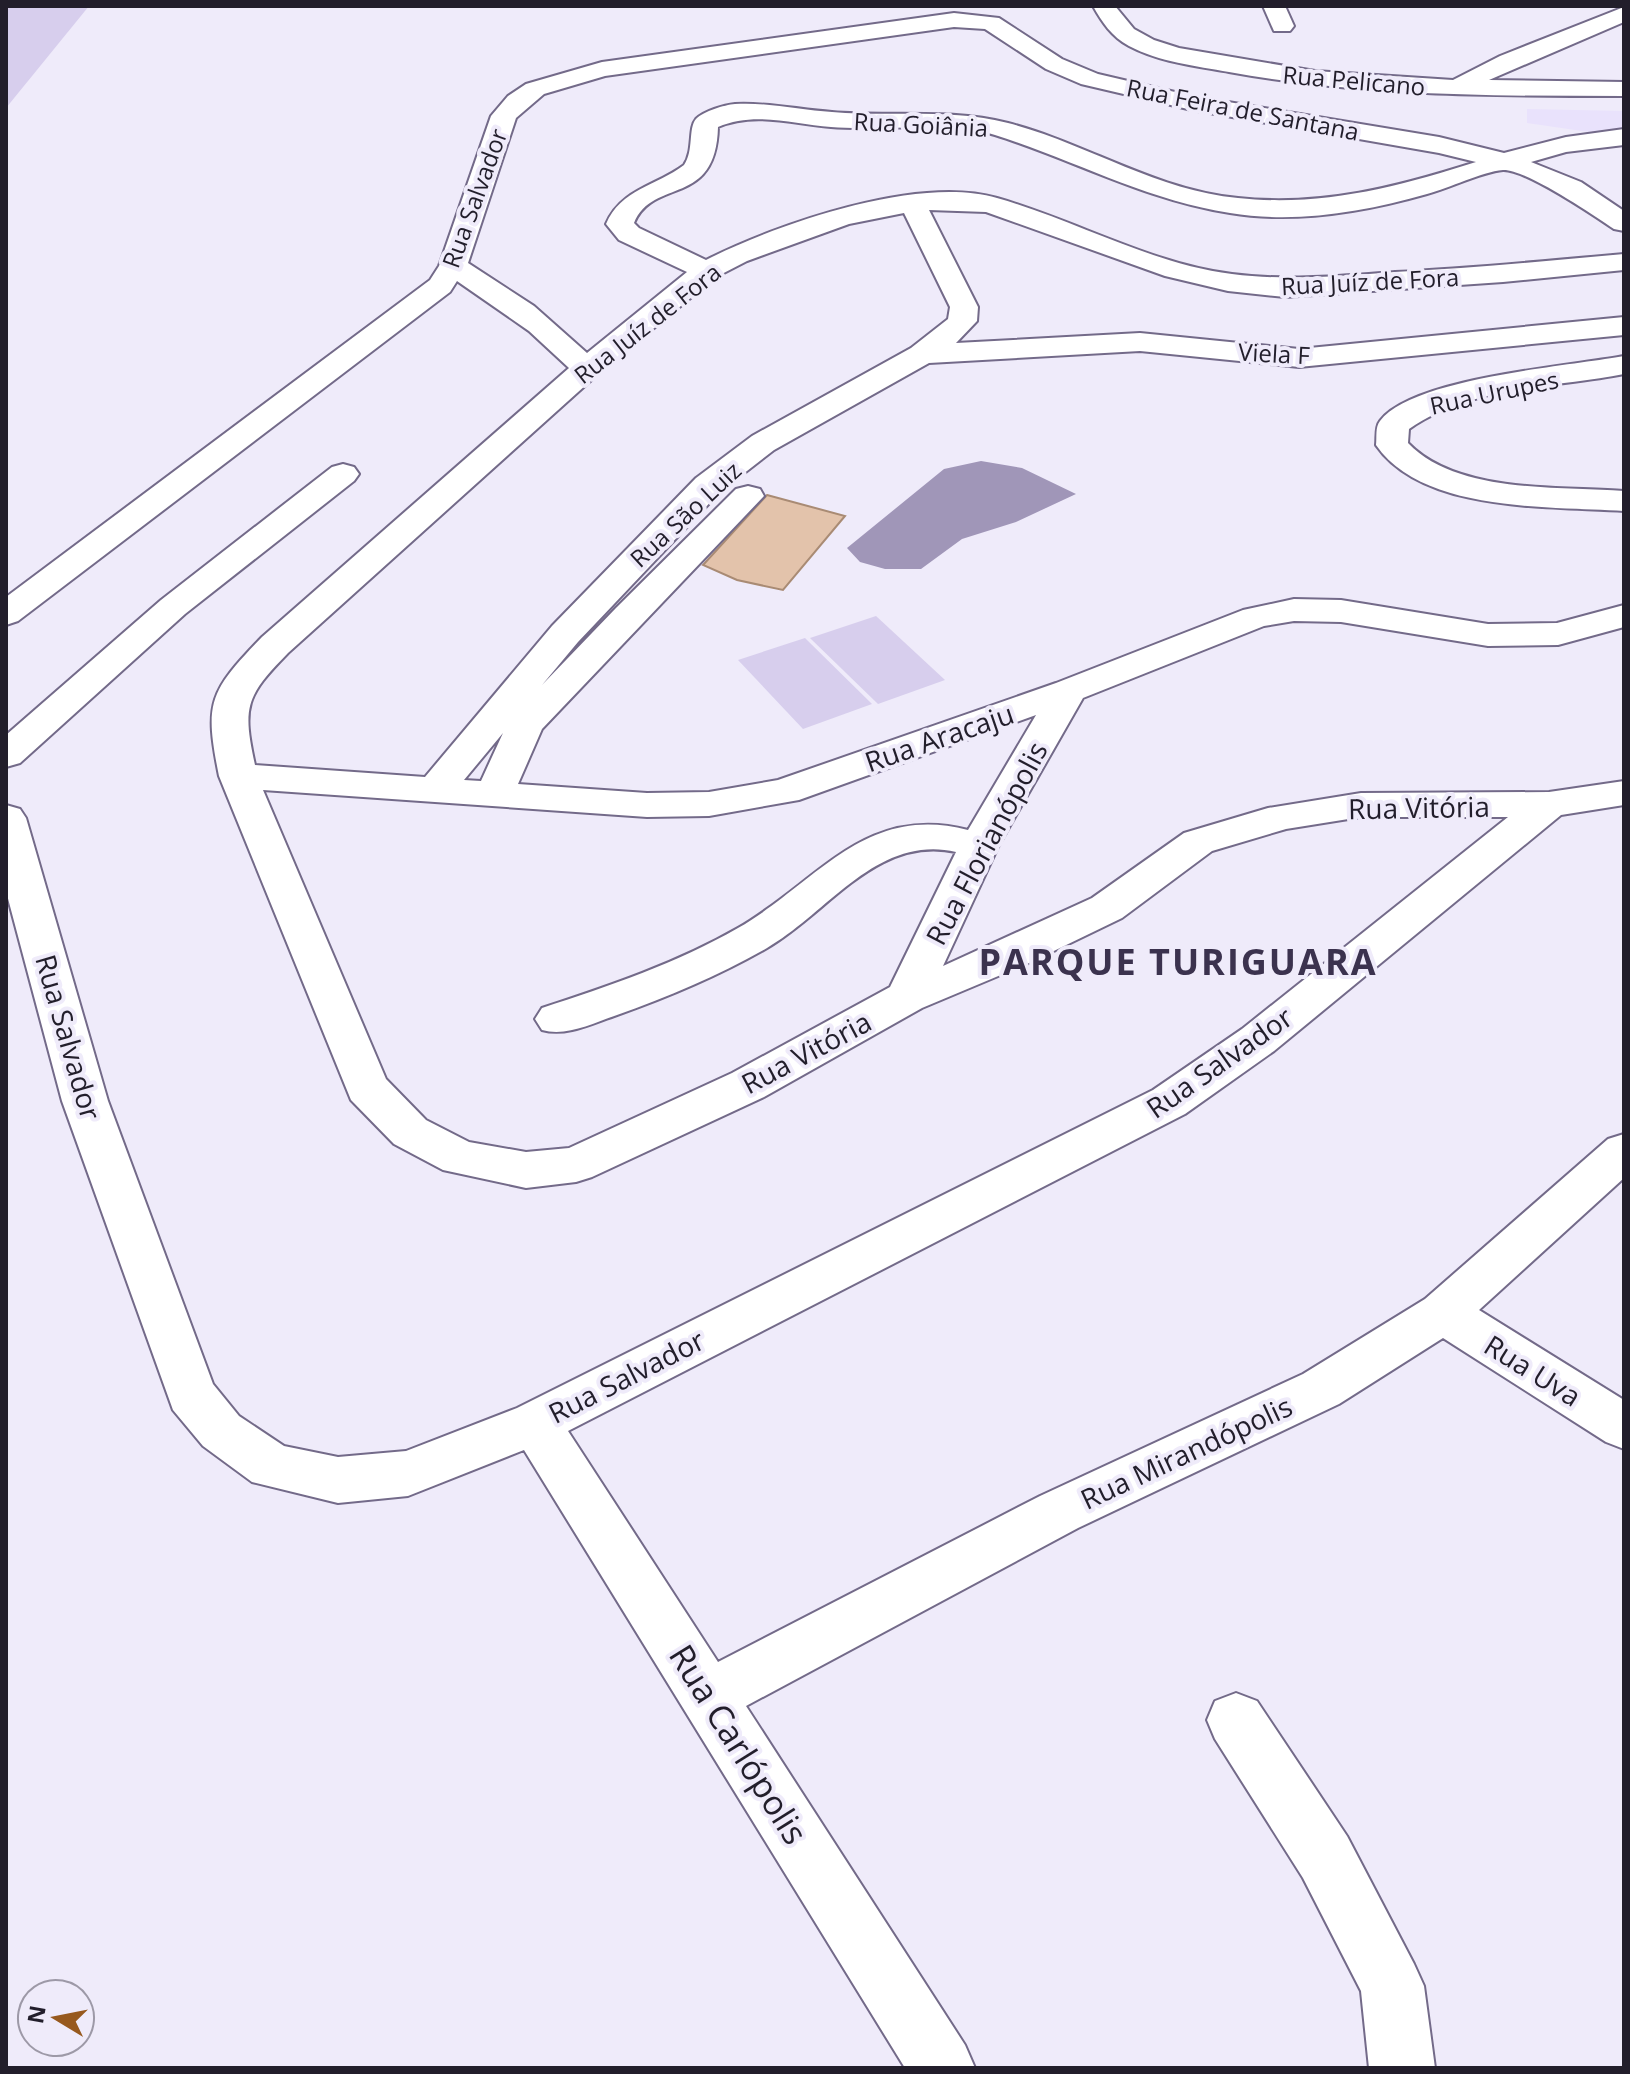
<svg xmlns="http://www.w3.org/2000/svg" width="1630" height="2074" font-family="'Open Sans',sans-serif">
<rect width="100%" height="100%" fill="#efebfa"/>
<!-- built -->
<polygon fill="#e9e2fc" points="1527,109 1624,111 1624,132 1589,132 1527,123"/>
<!-- green -->
<g fill="#d7ceed">
<polygon points="6,6 89,6 6,108"/>
<polygon points="876,616 945,680 878,704 810,638"/>
<polygon points="805,638 872,704 803,729 738,660"/>
</g>
<!-- water -->
<polygon fill="#a096b8" points="981,461 1022,468 1076,494 1016,522 962,539 921,569 885,569 860,562 847,548 944,469"/>
<!-- building -->
<polygon fill="#e3c3ab" stroke="#a98b74" stroke-width="2" points="767,495 845,516 783,590 737,580 703,565"/>
<g fill="none" stroke-linecap="round" stroke-linejoin="round">
<!-- minor casing -->
<g stroke="#736a89" stroke-width="4">
<g id="minor">
<path d="M1093,6H1115L1134,29L1154,40L1179,48L1315,71L1453,80L1500,56L1624,7V22L1489,80L1624,82V96C1492,96 1360,96 1229,72C1196,66 1159,62 1129,46C1112,37 1102,22 1093,6Z"/>
<polygon points="1263,6 1285,6 1294,26 1290,31 1274,31"/>
<path d="M954,13L999,18L1062,59L1098,74L1192,96L1439,137L1504,153L1566,137L1624,129V145L1566,152L1531,162L1581,182L1624,211V231L1614,229C1593,215 1526,169 1503,170C1481,172 1450,188 1427,194C1364,212 1295,224 1230,213C1146,200 1074,160 995,135C953,121 878,131 831,127C794,124 754,111 718,127C716,208 653,177 634,223L639,228L706,260C777,224 918,175 997,198C1075,220 1151,264 1232,274C1287,281 1340,276 1395,272C1472,268 1548,261 1624,254V270L1503,282L1285,297L1228,291L1165,276L986,212L929,210L978,307L977,321L956,343L1140,333L1299,349L1624,317V335L1299,367L1140,351L929,363L774,450L720,492L578,642L542,685L616,608L736,489L748,486L760,489L764,496L542,729L518,784L647,793L709,792L778,780L1056,683L1243,610L1294,599L1341,600L1488,624L1557,623L1624,605V627L1558,645L1488,646L1341,622L1294,621L1264,626L1083,698L999,845L943,966L1092,898L1184,833L1268,808L1361,793L1549,792L1624,781V805L1561,815L1274,1051L1185,1114L568,1431L718,1662L1040,1496L1303,1374L1425,1299L1608,1139L1624,1134V1178L1479,1310L1624,1400V1449L1606,1442L1443,1338L1339,1404L1078,1528L746,1706L965,2045L975,2068H905L524,1450L408,1496L338,1503L252,1482L203,1446L173,1410L62,1101L6,891V805L20,809L26,818L108,1101L213,1384L239,1416L284,1446L338,1457L406,1451L517,1408L1153,1090L1242,1029L1508,817H1361L1286,829L1212,851L1122,918L1029,963L922,1008L764,1097L592,1177L576,1182L526,1188L443,1170L394,1144L351,1100L219,776C204,702 209,692 262,637L569,368L529,331L457,281L450,292L18,621L6,625V597L430,280L439,266L491,116L508,96L526,84L602,62ZM954,27L985,29L1046,69L1081,84L1192,110L1439,153L1476,162C1398,187 1321,207 1238,198C1155,190 1086,143 1008,123C951,108 890,117 832,112C800,110 768,102 735,104C724,105 704,111 696,119C688,128 694,151 684,165C656,186 621,189 606,224L619,240L687,272L587,353L534,306L468,263L516,118L544,94L605,76ZM904,213L950,307L948,319L911,348L752,436L696,478L552,626L425,777L255,765C242,706 246,696 288,653L597,375L716,277L747,261L849,224ZM1036,715L968,830C864,803 817,883 738,928C677,963 609,986 542,1008L535,1019L542,1030C567,1037 593,1023 617,1015C668,997 720,975 767,948C828,913 877,834 956,852L890,987L732,1073L569,1148L526,1152L469,1142L426,1120L386,1079L263,790L647,817L709,816L799,800ZM503,733L481,781L464,780Z"/>
<path d="M1624,356V374C1553,388 1470,386 1409,429L1408,443C1457,494 1558,486 1624,491V511C1550,506 1423,513 1376,445C1377,437 1375,427 1380,421C1412,378 1570,366 1624,356Z"/>
<polygon points="343,464 354,467 359,474 354,481 185,614 20,763 6,767 6,735 161,600 332,467"/>
<polygon points="1236,1693 1257,1701 1347,1836 1414,1964 1424,1986 1435,2068 1369,2068 1361,1991 1303,1878 1215,1739 1207,1720 1215,1701"/>
</g>
</g>
<!-- minor -->
<use href="#minor" fill="#fff" fill-rule="evenodd"/>
</g>
<g text-anchor="middle" dominant-baseline="central" stroke-width="8" stroke-linejoin="round" paint-order="stroke">
<!-- far-street labels -->
<g font-size="24" fill="#221e2b" stroke="#efebfa">
<text transform="translate(1354 80) rotate(5)">Rua Pelicano</text>
<text transform="translate(1243 109) rotate(11)">Rua Feira de Santana</text>
<text transform="translate(921 124) rotate(3)">Rua Goiânia</text>
<text transform="translate(474 198) rotate(-70)">Rua Salvador</text>
<text transform="translate(1370 281) rotate(-3)">Rua Juíz de Fora</text>
<text transform="translate(647 323) rotate(-38)">Rua Juíz de Fora</text>
<text transform="translate(1274 353) rotate(3)">Viela F</text>
<text transform="translate(1494 392) rotate(-12)">Rua Urupes</text>
<text transform="translate(685 514) rotate(-43)">Rua São Luiz</text>
</g>
<!-- street labels -->
<g font-size="28" fill="#221e2b" stroke="#efebfa">
<text transform="translate(939 737) rotate(-19)">Rua Aracaju</text>
<text transform="translate(1419 807) rotate(-1)">Rua Vitória</text>
<text transform="translate(986 843) rotate(-62)">Rua Florianópolis</text>
<text transform="translate(69 1037) rotate(74)">Rua Salvador</text>
<text transform="translate(806 1052) rotate(-28)">Rua Vitória</text>
<text transform="translate(1219 1062) rotate(-35)">Rua Salvador</text>
<text transform="translate(1533 1370) rotate(32)">Rua Uva</text>
<text transform="translate(626 1376) rotate(-27)">Rua Salvador</text>
<text transform="translate(1186 1452) rotate(-25)">Rua Mirandópolis</text>
</g>
<!-- near-street labels -->
<g font-size="34" fill="#221e2b" stroke="#efebfa">
<text transform="translate(739 1744) rotate(58)">Rua Carlópolis</text>
</g>
<!-- district labels -->
<g font-size="36" font-weight="bold" letter-spacing="2" fill="#3b324e" stroke="#efebfa">
<text x="1178" y="961">PARQUE TURIGUARA</text>
</g>
</g>
<!-- border -->
<rect width="1630" height="2074" fill="none" stroke="#221e2b" stroke-width="16"/>
<!-- north arrow -->
<g transform="translate(56 2018) rotate(280)"><circle r="38" fill="#efebfa" stroke="#9d99a7" stroke-width="2"/>
<path d="M0-6L14 30L0 20L-14 30Z" fill="#97591e"/>
<text y="-12" font-size="22" font-weight="bold" text-anchor="middle" fill="#221e2b">N</text>
</g>
</svg>
